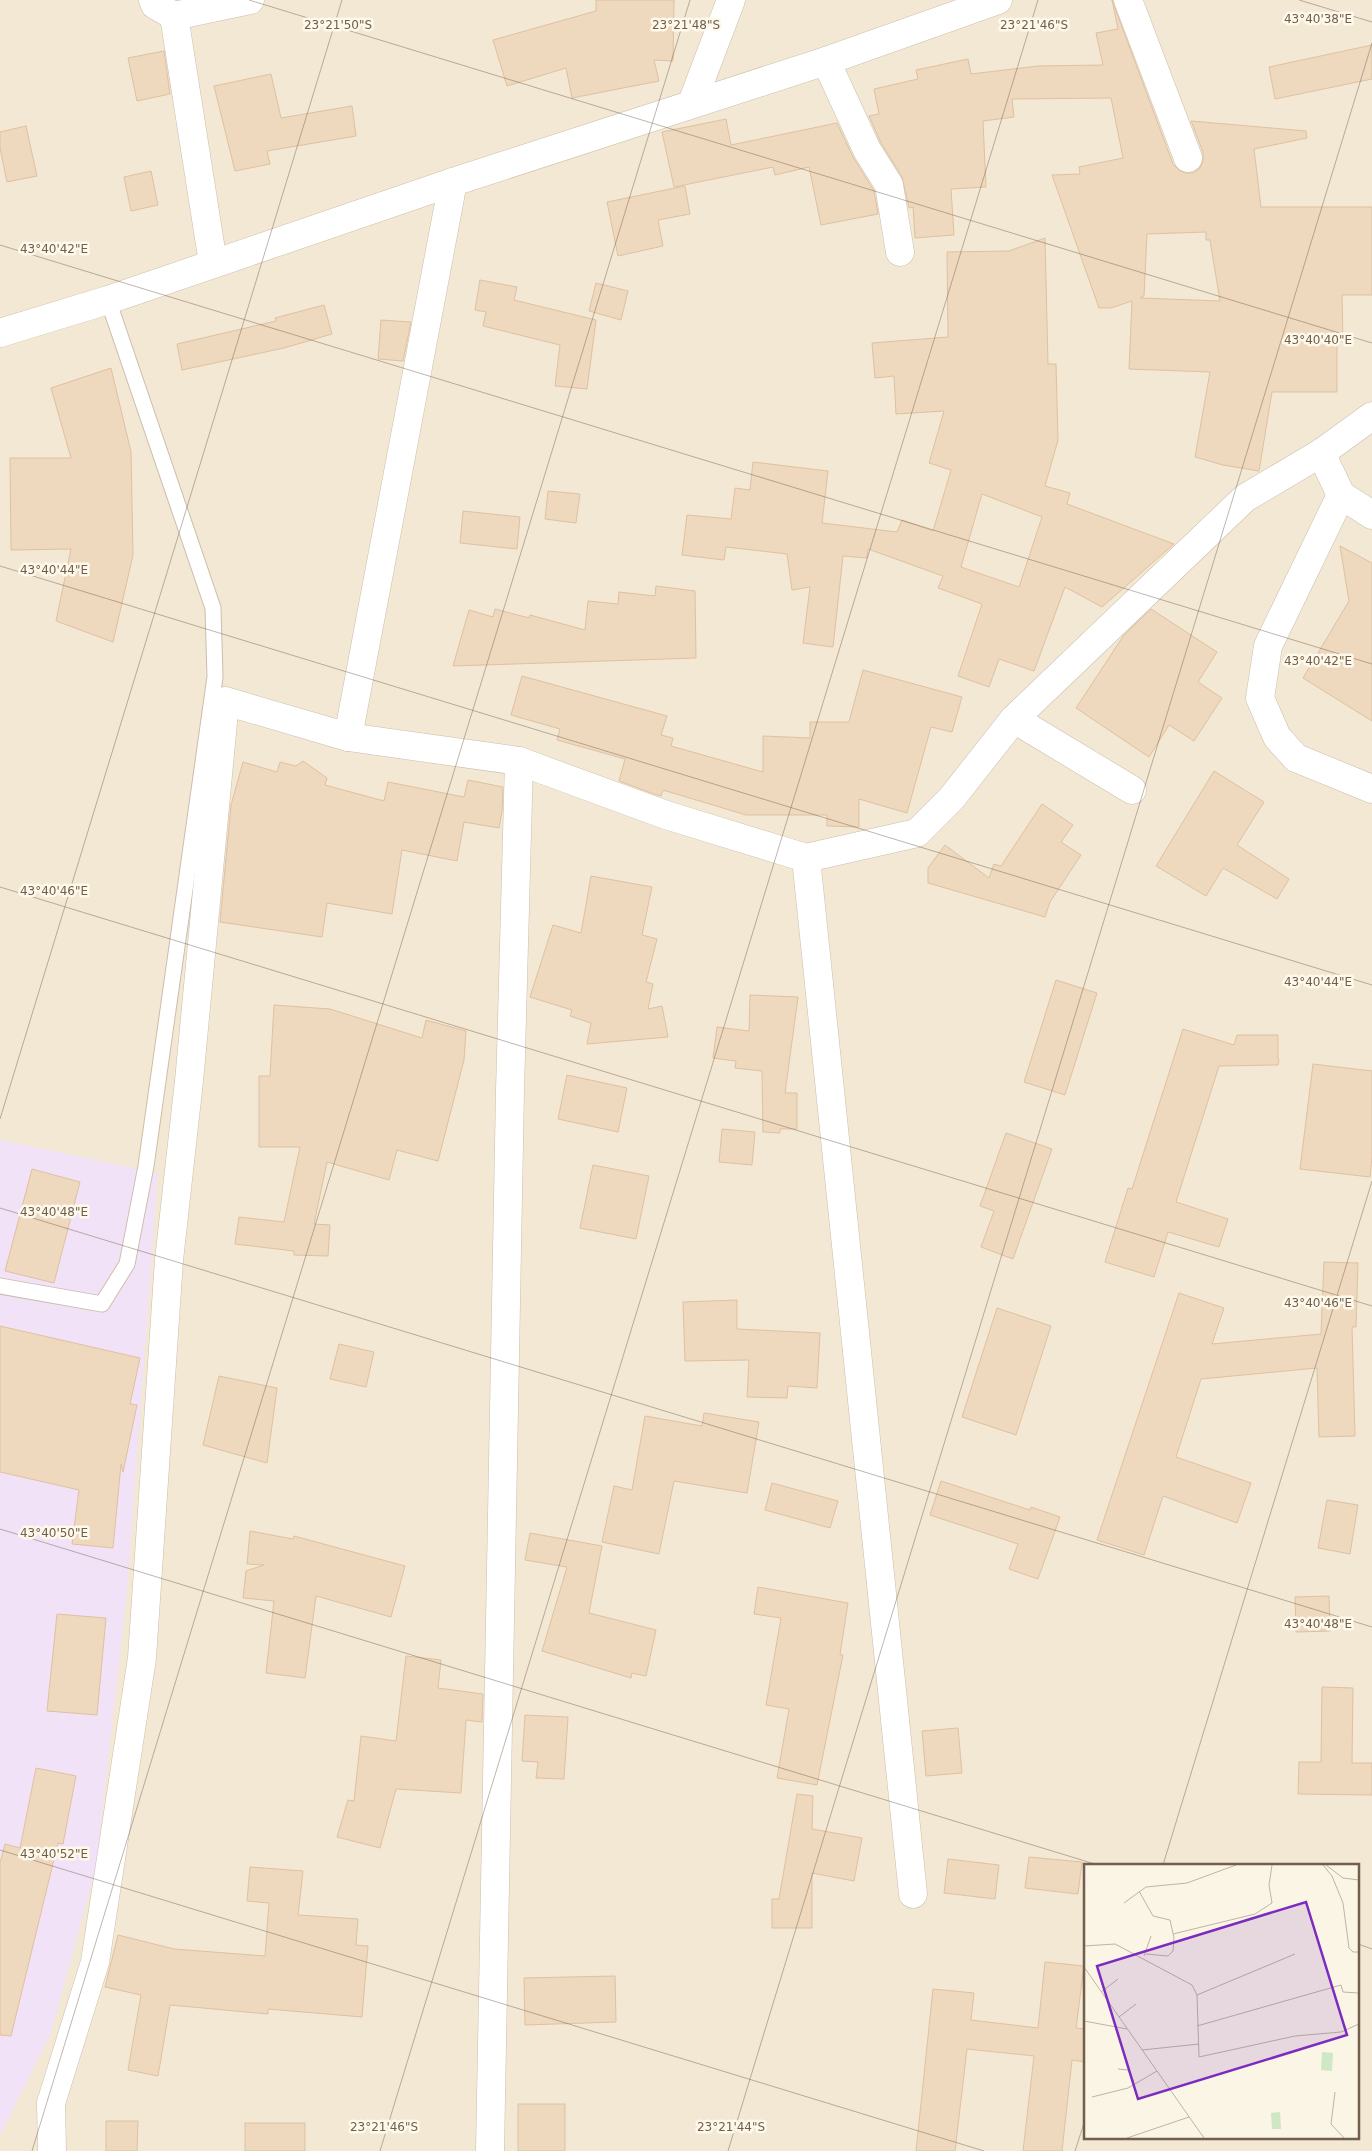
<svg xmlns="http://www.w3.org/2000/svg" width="1372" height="2151" font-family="'DejaVu Sans',sans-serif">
<rect width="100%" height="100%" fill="#fbf5e5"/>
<!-- residential -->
<path fill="#f2e8d4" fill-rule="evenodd" d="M0,0H1372V2151H0ZM1086,1865H1358V2137H1086Z"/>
<!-- education -->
<polygon fill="#f2e2f7" points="0,1140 158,1173 127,1592 96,1867 51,2033 0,2136"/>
<!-- building -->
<g fill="#eed8be" stroke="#dfc1a0" fill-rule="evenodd">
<polygon points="596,0 674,0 673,61 654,60 659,81 572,98 566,68 507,86 493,40 596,11"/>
<path d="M1112,0L1173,164L1179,170L1185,173H1193L1200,168L1203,161V152L1191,121L1306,131L1307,138L1254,149L1261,207H1372V295H1342L1343,341H1337V392H1272L1259,471L1223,465L1195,457L1210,372L1129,369L1132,301L1111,308H1099L1052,175L1080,174L1079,167L1123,158L1111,98L1012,99L1014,117L983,121L986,187L951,189L954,235L915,238L913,207L909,208L902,177L881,143L869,116L879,114L874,89L918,79L916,70L968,59L971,74L1038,66L1103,65L1096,33L1118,29ZM1206,232V240H1210L1220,301L1140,298L1144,296L1147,234Z"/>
<polygon points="1372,45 1372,79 1275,99 1269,67"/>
<polygon points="164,51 170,94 137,101 128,58"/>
<polygon points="271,74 281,118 352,106 356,136 267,151 270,164 235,171 214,86"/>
<polygon points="726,119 731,145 837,123 853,157 874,191 878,214 821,225 809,167 775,175 773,167 674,187 662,132"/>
<polygon points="26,126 37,176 7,182 0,148 0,132"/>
<polygon points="151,171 158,205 131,211 124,177"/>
<polygon points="685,186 690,214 658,220 663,246 618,256 607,202"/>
<path d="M1045,238L1048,364H1056L1058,440L1045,486L1070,493L1067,504L1174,544L1102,607L1065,587L1034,671L999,659L989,687L958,676L982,604L938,588L943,576L868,549L867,558L843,556L833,647L803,643L810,587L792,590L787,554L726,547L724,560L682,555L687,515L731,519L735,488L750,490L753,462L828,471L822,523L897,532L902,520L933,531L951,470L929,463L944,411L896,414L894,376L875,378L872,343L948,337L947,252L1009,251ZM982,494L1042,517L1019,587L961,567Z"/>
<polygon points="480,280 517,287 514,300 596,320 587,389 555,386 560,345 483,326 486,312 475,310"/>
<polygon points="596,283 628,291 621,320 589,311"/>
<polygon points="324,305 332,334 284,348 182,370 177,344 276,321 275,318"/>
<polygon points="381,320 411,322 403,361 378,359"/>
<polygon points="111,368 131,452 133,555 113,642 56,621 71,549 11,550 10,458 71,458 51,388"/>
<polygon points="548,491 580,494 576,523 545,519"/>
<polygon points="463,511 520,517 517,549 460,543"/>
<polygon points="1340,546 1372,563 1372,721 1303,678 1349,601"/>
<polygon points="656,586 695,591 696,658 453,666 469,610 493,617 495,609 529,618 530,615 585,630 588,601 618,604 619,592 655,596"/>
<polygon points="1151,609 1217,652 1198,682 1222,698 1194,741 1169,725 1149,757 1076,708 1124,635"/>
<polygon points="863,670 962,697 952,732 931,727 907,813 859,799 859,827 827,826 827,815 746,815 663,790 661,796 654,794 619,781 625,759 557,740 560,729 511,715 522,676 667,716 661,735 673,738 671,746 763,772 763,736 810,738 810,722 849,722"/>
<polygon points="303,761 327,778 325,785 384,801 388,782 464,797 468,780 503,787 502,812 499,828 464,822 457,861 402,850 392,914 327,903 322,937 220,922 231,805 243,762 277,772 280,762 296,766"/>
<polygon points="1214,771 1264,802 1237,845 1289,879 1277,899 1223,868 1206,896 1156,866"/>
<polygon points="1042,804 1073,825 1061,842 1081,855 1050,902 1045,917 928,883 928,868 945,845 989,878 994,864 1001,866"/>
<polygon points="591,876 652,887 642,935 657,939 646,982 653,984 648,1009 662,1006 668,1037 587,1044 591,1023 570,1016 572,1010 530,997 553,925 581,933"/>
<polygon points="1056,980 1097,993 1065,1095 1024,1082"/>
<polygon points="750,995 798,997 785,1093 797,1093 797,1129 780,1129 780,1133 763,1132 762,1071 735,1068 736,1061 713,1058 717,1027 749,1031"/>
<polygon points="274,1005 330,1009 422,1038 426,1020 466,1031 464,1060 438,1161 397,1150 389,1180 327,1162 314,1224 330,1225 328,1256 294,1255 294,1251 235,1244 239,1217 284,1222 300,1147 259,1147 259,1076 270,1076"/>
<polygon points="1183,1029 1234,1045 1237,1035 1278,1035 1278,1059 1279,1060 1278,1065 1219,1066 1176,1202 1228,1219 1219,1247 1168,1232 1154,1277 1105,1262 1128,1188 1132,1189"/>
<polygon points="1313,1064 1372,1071 1372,1157 1370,1177 1300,1169"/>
<polygon points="567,1075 627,1088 618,1132 558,1119"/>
<polygon points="722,1129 755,1132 752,1165 719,1162"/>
<polygon points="1006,1133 1052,1149 1013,1259 981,1247 994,1211 980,1206"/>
<polygon points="593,1165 649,1176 636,1239 580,1228"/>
<polygon points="32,1169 80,1182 54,1283 5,1271"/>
<polygon points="1324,1262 1358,1263 1356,1327 1352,1327 1355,1436 1319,1437 1317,1368 1201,1379 1176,1457 1251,1483 1237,1523 1163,1496 1144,1555 1097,1540 1179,1293 1224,1308 1212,1344 1321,1334"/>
<polygon points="737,1300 737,1329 820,1333 817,1388 788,1386 787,1398 747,1397 749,1360 685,1361 683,1302"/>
<polygon points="997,1308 1051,1326 1016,1435 962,1417"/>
<polygon points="0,1326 140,1358 130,1404 137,1405 123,1472 121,1464 113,1548 72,1544 79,1490 0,1472"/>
<polygon points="339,1344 374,1352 366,1387 330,1379"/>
<polygon points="219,1376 277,1388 267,1463 203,1445"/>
<polygon points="704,1413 759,1422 747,1493 674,1481 659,1554 602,1542 614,1486 632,1490 645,1416 702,1426"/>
<polygon points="941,1481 1030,1510 1031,1507 1060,1517 1038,1579 1009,1569 1018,1544 930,1515"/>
<polygon points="772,1483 838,1501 830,1528 765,1510"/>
<polygon points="1327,1500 1358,1505 1350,1554 1318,1548"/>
<polygon points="250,1531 293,1539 294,1536 405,1566 391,1617 316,1596 305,1678 266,1673 274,1601 243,1598 246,1571 264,1565 247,1564"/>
<polygon points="530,1533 602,1546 589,1613 656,1630 646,1676 632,1673 631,1678 542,1651 567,1567 525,1560"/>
<polygon points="758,1587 848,1603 840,1655 843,1655 817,1785 777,1778 789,1709 766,1705 781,1618 754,1614"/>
<polygon points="1329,1596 1330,1631 1296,1632 1295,1597"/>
<polygon points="57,1614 106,1618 97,1715 47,1711"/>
<polygon points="406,1656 441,1660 438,1688 483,1694 482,1722 466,1720 461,1793 396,1789 380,1848 337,1837 348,1800 354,1801 361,1736 396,1741"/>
<polygon points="1322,1687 1353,1688 1352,1763 1372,1763 1372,1795 1298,1794 1299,1762 1321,1762"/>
<polygon points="525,1715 568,1717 564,1779 536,1778 538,1762 522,1761"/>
<polygon points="958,1728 962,1773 926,1776 922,1731"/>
<polygon points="36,1768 76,1776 63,1844 58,1843 11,2036 0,2035 0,1863 5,1844 20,1848"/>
<polygon points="797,1794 813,1796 812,1829 862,1838 854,1881 812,1873 812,1928 772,1928 772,1899 779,1899"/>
<polygon points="1029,1857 1082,1862 1078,1894 1025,1888"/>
<polygon points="948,1859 999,1865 995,1899 944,1893"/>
<polygon points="250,1867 303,1871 298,1915 358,1919 356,1945 368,1946 362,2017 268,2009 268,2014 170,2005 158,2076 128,2070 141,1995 105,1987 118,1935 174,1949 265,1956 269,1903 247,1901"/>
<polygon points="1045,1962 1084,1966 1076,2028 1086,2029 1086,2062 1072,2060 1062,2151 1023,2151 1034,2056 967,2049 955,2151 916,2151 933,1989 974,1993 971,2020 1038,2028"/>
<polygon points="615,1976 616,2022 525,2025 524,1978"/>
<rect x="518" y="2104" width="47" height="47"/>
<polygon points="106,2121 138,2121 137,2151 106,2151"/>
<rect x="245" y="2123" width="60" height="28"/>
</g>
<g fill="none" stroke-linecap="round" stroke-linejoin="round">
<!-- lane casing -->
<g stroke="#cbbeac" stroke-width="17">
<polyline id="lane" points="0,1286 102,1304 127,1264 146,1166 215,677 213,608 108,300"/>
</g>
<!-- street casing -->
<g stroke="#cbbeac" stroke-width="29">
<g id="street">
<polyline points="153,0 155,5 174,16 250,0"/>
<polyline points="1128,0 1188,158"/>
<polyline points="174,16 213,263"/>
<polyline points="826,61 867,150 889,185 900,252"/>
<polyline points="692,103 731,0"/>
<polyline points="1321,453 1341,495 1372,515"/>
<polyline points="1341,495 1268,646 1260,698 1277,737 1296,758 1372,789"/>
<polyline points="1014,719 1132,790"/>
<polyline points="348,737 453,182"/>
<polyline points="806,858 913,1894"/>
<polyline points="52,2151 51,2103 95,1962 142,1658 169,1260 189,1081 225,701 348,737 519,761 666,815 806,858 917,833 951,799 1014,719 1245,498 1321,453 1372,416"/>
<polyline points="490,2151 510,1091 519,761"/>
</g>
</g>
<!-- secondary casing -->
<g stroke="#cebfaa" stroke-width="29">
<polyline id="secondary" points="0,333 108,300 453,182 826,61 998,0"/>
</g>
<!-- lane -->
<use href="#lane" stroke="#fff" stroke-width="15"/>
<!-- street -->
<use href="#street" stroke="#fff" stroke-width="28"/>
<!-- secondary -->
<use href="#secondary" stroke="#fff" stroke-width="28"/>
</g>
<!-- ticks -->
<path fill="none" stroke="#715e4c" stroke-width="1" stroke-opacity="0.45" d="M249,0L1372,343M1299,0L1372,22M0,245L1372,664M0,566L1372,985M0,887L1372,1306M0,1119L342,0M0,1208L1372,1627M0,1529L1098,1865M0,1850L984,2151M1163,1865L1372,1181M1358,1944L1372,1949M32,2151L690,0M380,2151L1038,0M728,2151L1372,43M1075,2151L1086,2117"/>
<!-- overview -->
<g transform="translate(1084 1864)">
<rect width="275" height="275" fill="#fbf5e5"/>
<path d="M238,188L249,189L248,207L237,206ZM196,248L197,265H188L187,249Z" fill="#cee7c4"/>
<path fill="none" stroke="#c0b4a3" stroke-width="1" d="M239,1L248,12L259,39L265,84L269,88H275M242,1L259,14L275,16M55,27L69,52L86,56L90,74L89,87L84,92L62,90M40,39L62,23L103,19L152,1M89,70L171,50L188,39L185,21L188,1M0,82L31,80L108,121L113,131L115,193L211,172L257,168L275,160M60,92L67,72M0,103L120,274M17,128L34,115M113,131L211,90M35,153L52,140M0,157L43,165M113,162L257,121L259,128L274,129M58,186L115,180M34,205L44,206L50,218M251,228L247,260L260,274M8,233L44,224L73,207M43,274L105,253"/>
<path fill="#7b2cbf" fill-opacity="0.15" stroke="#7b2cbf" stroke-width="2.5" d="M222,38L263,171L54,235L13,102Z"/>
<rect width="275" height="275" fill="none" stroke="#715e4c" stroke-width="2.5"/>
</g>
<g font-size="12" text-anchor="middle" fill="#715e4c" stroke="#fef9eb" stroke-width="5" stroke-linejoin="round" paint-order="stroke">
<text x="1318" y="23">43°40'38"E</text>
<text x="338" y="29">23°21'50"S</text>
<text x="686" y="29">23°21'48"S</text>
<text x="1034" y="29">23°21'46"S</text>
<text x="54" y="253">43°40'42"E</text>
<text x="1318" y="344">43°40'40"E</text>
<text x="54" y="574">43°40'44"E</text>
<text x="1318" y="665">43°40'42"E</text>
<text x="54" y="895">43°40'46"E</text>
<text x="1318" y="986">43°40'44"E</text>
<text x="54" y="1216">43°40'48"E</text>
<text x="1318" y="1307">43°40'46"E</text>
<text x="54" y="1537">43°40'50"E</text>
<text x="1318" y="1628">43°40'48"E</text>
<text x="54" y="1858">43°40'52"E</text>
<text x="384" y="2131">23°21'46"S</text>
<text x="731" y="2131">23°21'44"S</text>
</g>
</svg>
